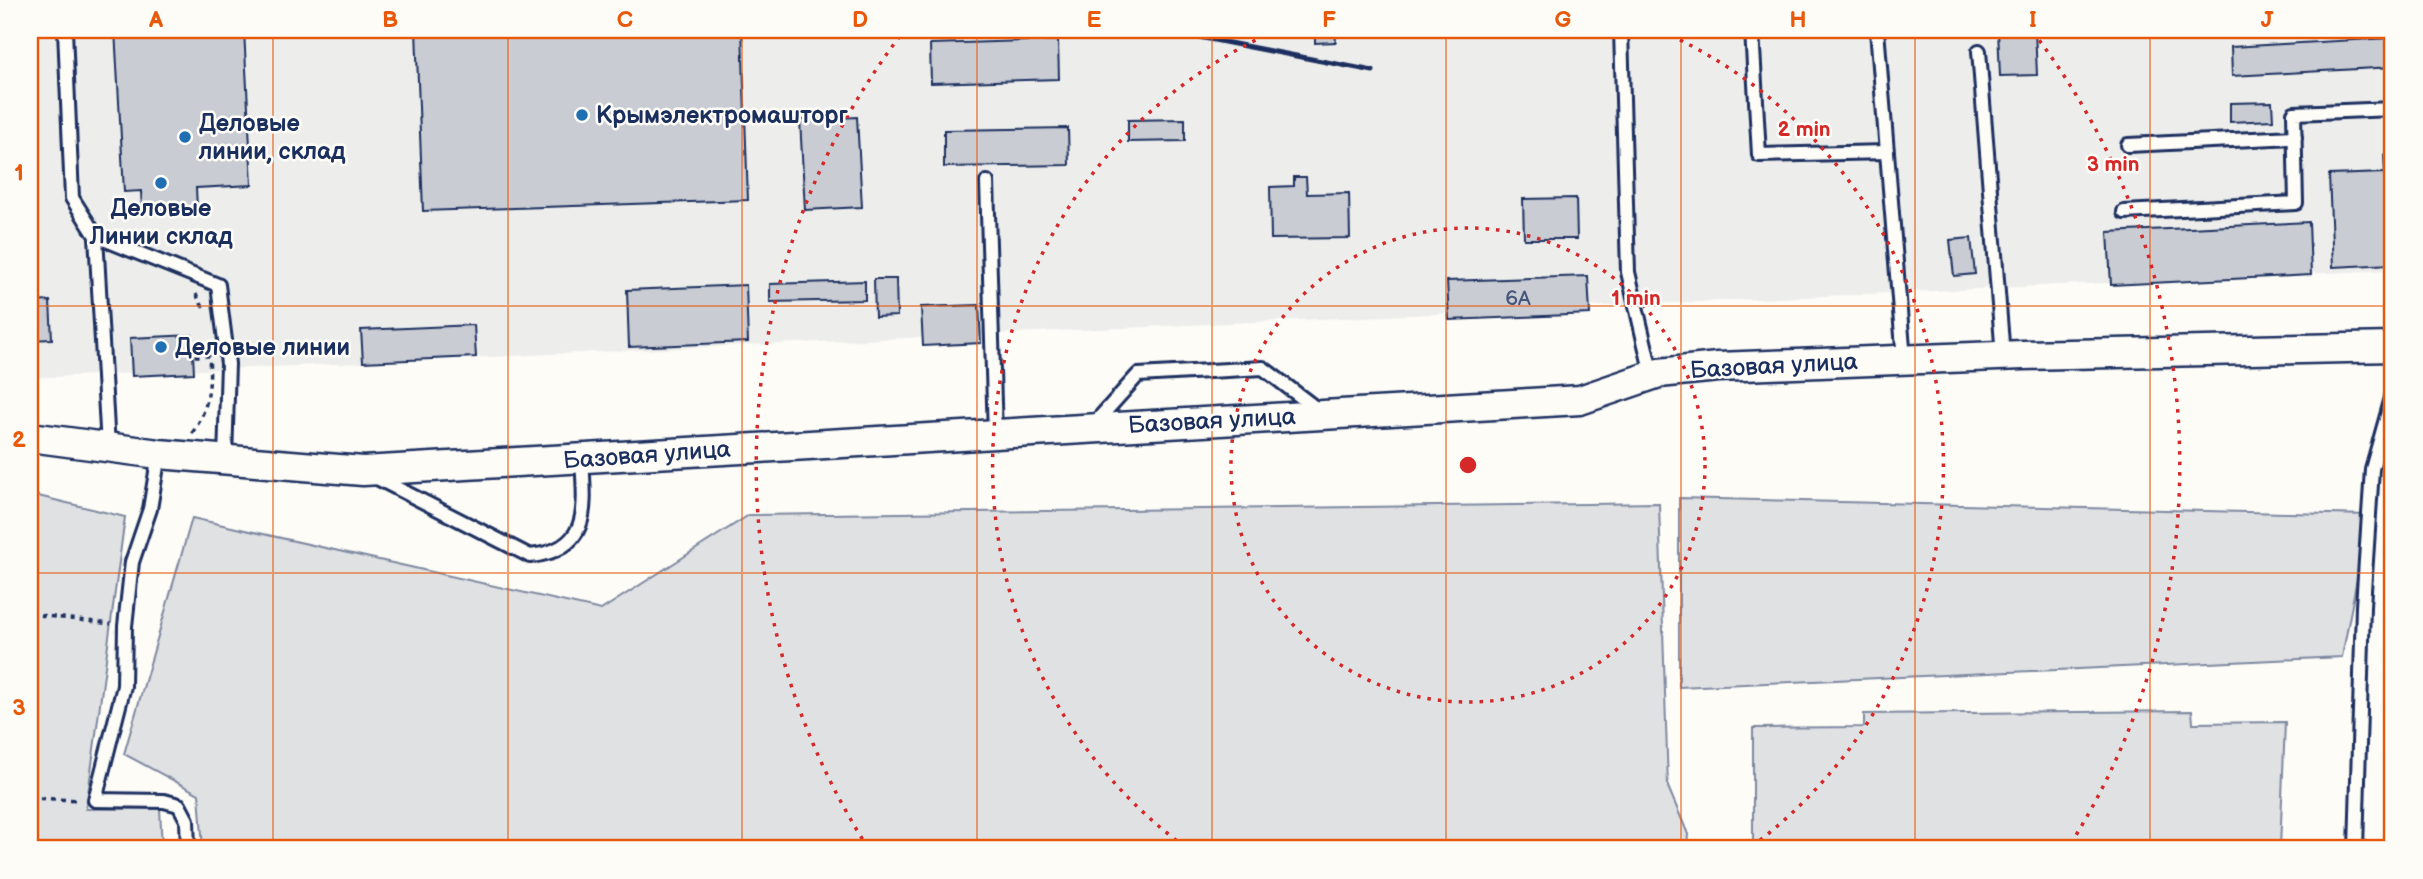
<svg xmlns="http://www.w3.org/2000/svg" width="2423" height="879" font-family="'Balsamiq Sans',sans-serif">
<rect width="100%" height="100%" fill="#fdfcf7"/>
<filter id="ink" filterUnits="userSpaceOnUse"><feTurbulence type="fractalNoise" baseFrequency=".0143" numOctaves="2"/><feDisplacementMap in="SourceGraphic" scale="14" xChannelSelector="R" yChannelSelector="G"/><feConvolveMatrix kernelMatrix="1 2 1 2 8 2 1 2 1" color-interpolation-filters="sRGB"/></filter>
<g filter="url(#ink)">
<!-- built -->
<polygon fill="#edeeec" points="30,30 2393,30 2393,270 30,378"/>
<!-- green -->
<g fill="#e0e1e3" stroke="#7e88a0" stroke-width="2">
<polygon points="30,494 125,517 86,809 160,808 162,849 30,849"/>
<polygon points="1679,498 2369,515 2342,657 1679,687"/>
<polygon points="1659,503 1668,787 1688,834 1687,849 203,849 199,794 124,754 192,518 601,610 749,515"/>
<polygon points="2192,711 2193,723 2285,722 2280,849 1753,849 1753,728 1864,727 1864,714"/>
</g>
<!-- building -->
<g fill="#c9ccd3" stroke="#1b2f5e" stroke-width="2">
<polygon points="115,30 244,30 252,185 196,188 197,208 142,211 141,191 124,192"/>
<polygon points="416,30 742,30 748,200 423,211"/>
<polygon points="1315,30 1335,30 1336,42 1315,43"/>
<polygon points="1998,30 2035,30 2037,75 2000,76"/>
<polygon points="2391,38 2393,67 2232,76 2231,47"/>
<polygon points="1058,40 1059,79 931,83 930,44"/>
<polygon points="2272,102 2273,120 2230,122 2230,103"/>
<polygon points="857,117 862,207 805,210 800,120"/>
<polygon points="1185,119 1185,141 1128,142 1128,120"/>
<polygon points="1068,128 1069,165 944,167 944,130"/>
<polygon points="2393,154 2393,264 2333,267 2329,175 2385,173 2384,155"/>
<polygon points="1294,177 1306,177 1307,194 1349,193 1350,238 1271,239 1270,187 1294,186"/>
<polygon points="1576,198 1577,239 1524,239 1523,199"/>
<polygon points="2309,222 2311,275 2111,285 2108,232"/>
<polygon points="1971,238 1975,274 1954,276 1950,240"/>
<polygon points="1588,276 1590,314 1449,320 1447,281"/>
<polygon points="874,279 896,279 897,316 875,317"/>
<polygon points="865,281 865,300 770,302 770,284"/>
<polygon points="746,285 748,342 629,347 627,290"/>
<polygon points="50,301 52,339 30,340 30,302"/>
<polygon points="979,305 981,343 923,346 921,307"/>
<polygon points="474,325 476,357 363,362 361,330"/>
<polygon points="192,335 194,373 132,376 130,338"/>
</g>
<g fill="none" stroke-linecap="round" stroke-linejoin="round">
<!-- service casing -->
<g stroke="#1b2f5e" stroke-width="18">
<g id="service">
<polyline points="65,30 72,198 96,236 218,285 228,364 225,459"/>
<polyline points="1621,30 1628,272 1652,375"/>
<polyline points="1752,30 1759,155 1887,152"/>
<polyline points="1877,30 1904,360"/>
<polyline points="1979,51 2003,356"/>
<polyline points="2128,145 2295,137"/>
<polyline points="987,182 995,434"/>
<polyline points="2124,212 2296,203 2294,113 2393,109"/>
<polyline points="96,236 108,447"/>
<polyline points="1093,425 1138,375 1263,368 1318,410"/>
<polyline points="159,454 150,509 132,562 125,626 124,686 95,800 164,801 179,805 187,820 188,849"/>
<path d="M373,476L530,556C591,550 585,508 582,460"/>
<polyline points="2356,849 2363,606 2372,469 2393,394"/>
</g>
</g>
<!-- tertiary casing -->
<g stroke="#1b2f5e" stroke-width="33">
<polyline id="tertiary" points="30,437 159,454 363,471 1580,400 1659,373 1718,367 2023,355 2393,347"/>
</g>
<!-- path -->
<g stroke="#1b2f5e" stroke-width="3.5" stroke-dasharray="5 5" stroke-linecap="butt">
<polyline points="196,294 204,309"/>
<path d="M192,433C209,410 211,384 209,356H193"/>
<polyline points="30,614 111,624"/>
<polyline points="30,798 80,800"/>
</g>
<!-- service -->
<use href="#service" stroke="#fdfcf7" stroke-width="12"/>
<!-- tertiary -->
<use href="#tertiary" stroke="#fdfcf7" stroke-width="28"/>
<!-- rail -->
<polyline stroke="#1b2f5e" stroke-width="5" points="1163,30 1373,71"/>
</g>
</g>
<!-- grid -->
<path fill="none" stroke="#e8590c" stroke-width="2" stroke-opacity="0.55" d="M273,30V849M508,30V849M742,30V849M977,30V849M1212,30V849M1446,30V849M1681,30V849M1915,30V849M2150,30V849M30,306H2393M30,573H2393"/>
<!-- distance rings -->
<g fill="none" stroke="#d62828" stroke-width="3.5" stroke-dasharray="3.5 7">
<circle cx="1468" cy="465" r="237"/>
<path d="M1185 847A475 475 0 0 1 1275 31M1661 31A475 475 0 0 1 1751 847"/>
<path d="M868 848A712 712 0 0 1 903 32M2033 32A712 712 0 0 1 2068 848"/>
</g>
<!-- markers -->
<g fill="#1f6fb2" stroke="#fdfcf7" stroke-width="2.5">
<circle cx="582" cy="115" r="7"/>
<circle cx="185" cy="137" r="7"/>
<circle cx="161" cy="183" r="7"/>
<circle cx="161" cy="347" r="7"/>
</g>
<g text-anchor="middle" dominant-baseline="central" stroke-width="5" stroke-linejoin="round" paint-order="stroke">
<!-- number labels -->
<g font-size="21" fill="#46567b">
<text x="1518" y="298">6А</text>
</g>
<!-- poi labels -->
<g font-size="24" font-weight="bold" fill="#1b2f5e" stroke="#fdfcf7" text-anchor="start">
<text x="596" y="115">Крымэлектромашторг</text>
<text x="199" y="123">Деловые<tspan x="199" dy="28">линии, склад</tspan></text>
<text x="161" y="208" text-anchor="middle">Деловые<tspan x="161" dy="28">Линии склад</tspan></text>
<text x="175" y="347">Деловые линии</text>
</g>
<!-- street labels -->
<g font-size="24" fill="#1b2f5e" stroke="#fdfcf7">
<text transform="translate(1774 366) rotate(-3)">Базовая улица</text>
<text transform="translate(1212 421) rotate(-3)">Базовая улица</text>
<text transform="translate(647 455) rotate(-4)">Базовая улица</text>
</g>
</g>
<circle cx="1468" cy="465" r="10" fill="#d62828" stroke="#fdfcf7" stroke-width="3.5"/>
<g font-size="21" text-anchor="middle" font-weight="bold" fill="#d62828" stroke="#fdfcf7" stroke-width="5" stroke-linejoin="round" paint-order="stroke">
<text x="1804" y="136">2 min</text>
<text x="2113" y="171">3 min</text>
<text x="1636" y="305">1 min</text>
</g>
<!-- margin -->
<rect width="2423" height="879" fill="none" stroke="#fdfcf7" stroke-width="77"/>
<rect x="38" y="38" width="2346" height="802" fill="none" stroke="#e8590c" stroke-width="2.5"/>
<g font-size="23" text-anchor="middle" font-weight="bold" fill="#e8590c">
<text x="156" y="27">A</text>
<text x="390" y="27">B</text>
<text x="625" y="27">C</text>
<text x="860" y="27">D</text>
<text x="1094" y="27">E</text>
<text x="1329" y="27">F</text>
<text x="1563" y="27">G</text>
<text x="1798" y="27">H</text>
<text x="2033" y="27">I</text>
<text x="2267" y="27">J</text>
<text x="19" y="180">1</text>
<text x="19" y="447">2</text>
<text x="19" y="715">3</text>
</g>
</svg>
